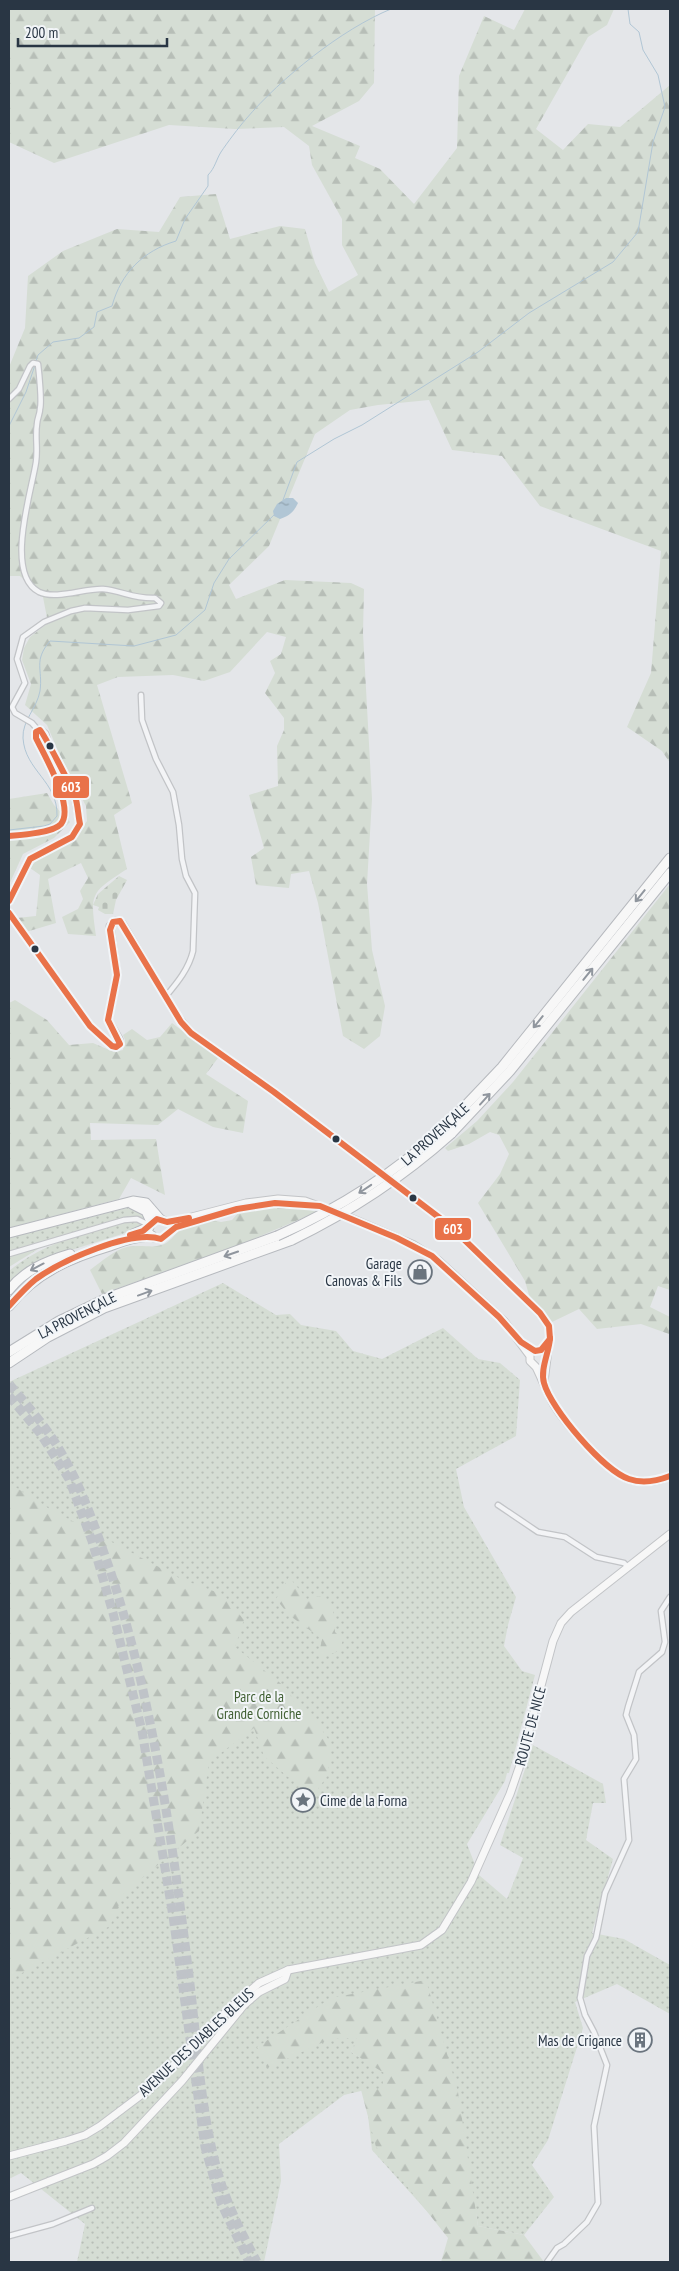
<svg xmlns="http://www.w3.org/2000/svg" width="679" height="2271" font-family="'PT Sans Narrow',sans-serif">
<defs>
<pattern id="green-dots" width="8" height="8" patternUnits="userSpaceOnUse" patternTransform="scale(1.25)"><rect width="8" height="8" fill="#d5ddd4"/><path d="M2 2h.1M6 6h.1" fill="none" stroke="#b7beb7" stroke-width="1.8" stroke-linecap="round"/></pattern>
<pattern id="forest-firs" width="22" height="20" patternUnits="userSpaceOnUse" patternTransform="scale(1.25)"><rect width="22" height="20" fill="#d5ddd4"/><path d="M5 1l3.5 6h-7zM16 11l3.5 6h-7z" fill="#b7beb7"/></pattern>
<pattern id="cemetery-stones" width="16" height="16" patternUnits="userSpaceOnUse" patternTransform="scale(1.25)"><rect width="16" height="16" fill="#d5ddd4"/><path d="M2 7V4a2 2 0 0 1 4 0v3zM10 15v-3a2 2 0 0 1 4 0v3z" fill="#b7beb7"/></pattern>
<pattern id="water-ripples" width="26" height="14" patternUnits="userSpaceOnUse" patternTransform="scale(1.25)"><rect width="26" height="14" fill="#b1c6d5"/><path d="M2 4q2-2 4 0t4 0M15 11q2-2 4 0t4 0" fill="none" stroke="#90a2ae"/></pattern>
</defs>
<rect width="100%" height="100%" fill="#e4e6e9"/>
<!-- green -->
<g fill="url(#green-dots)" fill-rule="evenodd">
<path d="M127,1208C135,1209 143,1212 145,1220L136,1217L120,1218L9,1252V1238L12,1237Z"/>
<path d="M122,1222H135L143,1225L138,1229L65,1252L9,1285V1271C41,1244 83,1234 122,1222Z"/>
<path d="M223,1283L276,1315L290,1314L301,1325L336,1331L353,1351L382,1359L443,1328L478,1359L500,1363L520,1380L516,1436L456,1469L464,1507L516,1597L508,1625L504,1646L522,1671L535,1675L509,1773H507L505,1781L467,1844L479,1875L507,1899L523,1858L500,1845L533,1745L603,1784L606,1803H593L586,1840L613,1859L592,1933L624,1939L670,1965V2014L617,1984L575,2002L583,2028L548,2140L532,2165L554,2197L524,2235L478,2226L476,2214L441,2227L372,2150L365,2090L344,2095L279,2144L281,2181L264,2262H77L85,2224L21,2173L9,2179V1382ZM359,2031L361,2058L351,2052L358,2038H342Z"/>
</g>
<!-- forest -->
<g fill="url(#forest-firs)">
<path d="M9,9H375L374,83L359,101L312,126L360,146L355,158L380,169L414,204L457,148L459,76L484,16L514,30L525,9H614L607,25L588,37L536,129L563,150L588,124L620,127L670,85V763L662,751L627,727L651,673L661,551L540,506L502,456L452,450L429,400L378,405L350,410L315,434L269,546L229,585L236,599L285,580L351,583L364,589L363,633L372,799L367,884L372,950L385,1006L380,1036L364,1049L343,1036L318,903L309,871L291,874L289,888L256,885L251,857L264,848L249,795L278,786L277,746L284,730V718L265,693L275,673L270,661L281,654L286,637L267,632L230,672L204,681L173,675L118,677L97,685L132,803L114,815L127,869C90,893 90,893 96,936L68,934L62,917L78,909L83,899L80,891L88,878L81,863L48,879L56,923L26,932L17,918L36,916L40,875L30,868L38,858L73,841L87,821L86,806L61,758L47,725L25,705L31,684L22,660L24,648L30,637L48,623L43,597L20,576H9V367L25,328L28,276L63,251L117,229L159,232L180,197L216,194L230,239L280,226L305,229L315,263L329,292L358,275L342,245V219L312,165L309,146L284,127L235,129L169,125L54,163L9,142Z"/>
<polygon points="47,793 54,805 70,822 54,838 23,854 9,885 9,799"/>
<polygon points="670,884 670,1290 658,1286 650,1307 670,1317 669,1334 641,1324 597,1329 579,1309 552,1322 529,1295 525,1281 478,1203 500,1174 509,1154 499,1135 490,1132 469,1144 448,1151 445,1148 477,1121 513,1082"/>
<polygon points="15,1000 47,1020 69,1045 93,1043 114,1052 123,1050 125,1040 123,1035 132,1029 147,1040 160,1037 172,1023 218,1058 206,1074 248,1101 243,1133 213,1127 178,1109 158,1125 90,1123 91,1140 156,1139 165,1195 131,1178 119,1199 9,1228 9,1003"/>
<path d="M272,1206L303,1208L317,1212L244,1243L102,1294L90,1270C101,1262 114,1250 127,1247C152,1243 162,1255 179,1229L212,1220L221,1222L232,1220L239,1212Z"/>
<polygon points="43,1246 9,1267 9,1256"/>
<polygon points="9,1483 48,1508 181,1579 224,1595 244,1620 235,1647 289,1690 293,1701 310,1713 331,1743 328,1775 315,1793 288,1777 264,1756 254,1728 209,1762 199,1831 124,1893 110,1926 22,1973 9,1977"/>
<polygon points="289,1577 307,1599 320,1596 333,1610 335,1632 343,1640 339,1651 325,1656 319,1654 322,1639 289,1615 276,1599"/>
<polygon points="426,1980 458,2092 478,2226 524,2235 544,2262 441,2262 448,2238 376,2147 361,2090 382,2089 384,2073 351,2052 357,2038 330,2039 267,2068 257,2047 331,1998"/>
</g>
<!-- cemetery -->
<polygon fill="url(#cemetery-stones)" points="119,876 127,880 116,900 113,914 105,914 98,910 99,907 93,905 98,894"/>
<!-- water -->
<path fill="url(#water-ripples)" d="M286,498H293L298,503C294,512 289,516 280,519L274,516L273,511L277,504Z"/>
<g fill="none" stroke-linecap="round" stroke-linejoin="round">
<!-- stream -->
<g stroke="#b1c6d5" stroke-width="1">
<path d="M36,361L38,355L53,342L79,338L94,327L97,312L112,306C121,273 143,251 176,241L185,219L208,186V175C215,168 216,160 221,152C227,143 239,127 246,119C281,78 342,29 391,9"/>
<polyline points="9,426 26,392 35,365"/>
<polyline points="283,500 297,462 334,439 362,425 478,352 529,313 613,262 638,232 653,142 665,107 658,75 643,50 639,32 630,24 628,9"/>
<path d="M9,830L44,826L50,824L57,816C58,781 25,771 23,738C22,721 37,708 40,691C43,669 33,661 50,641L134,646L176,635L205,610L214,583L229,559L275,514"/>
</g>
<!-- highway-tunnel -->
<g stroke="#bfc3c8" stroke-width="9" stroke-dasharray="9 4.5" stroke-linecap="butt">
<path d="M9,1384C28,1406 48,1429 62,1454C83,1490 96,1530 110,1570C154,1704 173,1845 190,1984C198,2051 201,2122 222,2186C231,2212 244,2238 257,2262"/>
<polyline points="9,1396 40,1433 69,1479 92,1541 113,1613 142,1731 173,1916 205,2147 221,2203 249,2262"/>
</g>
<!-- street casing -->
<g stroke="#c2c4c7" stroke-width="7">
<g id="street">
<path d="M9,399L19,389L30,366L33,363L38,364C39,372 42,402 40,409C40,414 37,419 37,424C35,436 38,449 36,462C32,490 4,574 39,592C56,600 85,588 103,589C123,591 133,599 155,598L161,603L159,606L128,610L85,608L71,611L44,622L23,637L17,659L25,683L12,707L15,713L32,723L38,730"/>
<path d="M141,695L142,720L148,737L156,759L173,792L179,825L182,859L186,876L195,893L193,951C189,968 178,982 166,996"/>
<polyline points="9,1254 124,1220 137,1219 149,1225"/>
<polyline points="498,1505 538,1532 565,1537 596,1557 624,1563 628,1567"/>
<polyline points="9,2236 53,2224 92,2208"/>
<polyline points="547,2262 557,2248 564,2244 587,2222 598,2203 594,2126 607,2065 594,2032 585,2015 580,1998 587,1956 596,1938 605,1893 629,1840 624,1779 636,1759 634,1735 626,1715 628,1707 639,1672 662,1652 665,1642 661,1611 670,1597"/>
</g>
</g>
<!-- secondary casing -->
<g stroke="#c2c4c7" stroke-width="9">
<g id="secondary">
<path d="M9,836C20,835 54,832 61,824C76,810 44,755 36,738V732L40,730L45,734L48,745L75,796L80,824L72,837L30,859L9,901"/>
<polyline points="9,913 90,1026 112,1046 116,1047 120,1044 119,1039 108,1020 117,975 110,926 116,921 122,923 177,1016 191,1033 274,1092 449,1225 540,1313 549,1326 550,1334 544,1382"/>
<path d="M154,1220L162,1219L167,1222L180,1220L246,1203L278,1199L305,1201L346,1216L414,1245L438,1260L504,1321L530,1356V1361L536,1367C542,1379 547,1393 554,1405C566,1424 605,1469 626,1478C641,1484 656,1482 670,1476"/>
<polyline points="150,1233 153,1238 161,1239 176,1227 237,1209 275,1203 320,1206"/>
<polyline points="521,1342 535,1351 541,1350 549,1341"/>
<polyline points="9,2156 66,2141 85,2135 100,2126 153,2086 229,2009 259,1983 288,1970 421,1945 442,1930 471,1882 510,1794 519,1768 553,1641 561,1623 571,1612 670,1534"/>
<polyline points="9,2197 93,2164 107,2156 124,2143 182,2081 244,2005 259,1992 285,1979 288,1970"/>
</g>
</g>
<!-- highway casing -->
<g stroke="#b6b9be" stroke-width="11">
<g id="highway">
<polyline points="445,1127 502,1067 670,858"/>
<polyline points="451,1134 510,1071 670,873"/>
<polyline points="132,1204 146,1211 151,1222"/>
<polyline points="9,1233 133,1201 146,1203 159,1218"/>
<polyline points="133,1234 149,1227"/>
<path d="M9,1290C25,1270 46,1261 70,1254"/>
<path d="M9,1306C35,1273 70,1258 110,1246C124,1241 137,1236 152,1236"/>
<polyline points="9,1352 59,1321 107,1298 277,1236"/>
<polyline points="9,1363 48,1337 104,1308 292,1240"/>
</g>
</g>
<!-- street -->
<use href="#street" stroke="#f3f4f6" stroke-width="4.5"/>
<!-- secondary -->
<use href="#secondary" stroke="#f7f7f7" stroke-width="7"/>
<!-- highway -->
<use href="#highway" stroke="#f7f7f7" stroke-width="9"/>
<!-- highway-bridge casing -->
<g stroke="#b6b9be" stroke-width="11" stroke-linecap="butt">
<g id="highway-bridge">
<path d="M277,1236C338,1209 395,1173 445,1127"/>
<path d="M292,1240C350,1212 403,1177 451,1134"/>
</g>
</g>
<!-- highway-bridge -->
<use href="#highway-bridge" stroke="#f7f7f7" stroke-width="9"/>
<!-- bus-1 casing -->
<g stroke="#f2f5f8" stroke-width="10">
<g id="bus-1">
<path d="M9,836C21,835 53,833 61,824C75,807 44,755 36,738V732L40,730C44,734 72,788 75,796C78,805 78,815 80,824L72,837L30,859L9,901"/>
<path d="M9,913L90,1026L112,1046L116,1047L120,1044L108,1020L117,975L110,930L113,922L120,921L181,1022L191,1033L274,1092L449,1225L540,1313L549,1326L550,1339L541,1350L535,1351L521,1342L499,1317L432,1256L397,1238L320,1206L275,1203L237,1209L176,1227L161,1239C131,1229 61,1261 36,1279C26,1287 18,1296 9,1306"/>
<polyline points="130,1235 143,1231 157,1219 167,1222 189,1218"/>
<path d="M550,1338C549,1353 540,1369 544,1383C551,1409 604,1471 629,1479C643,1484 657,1481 670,1476"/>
</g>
</g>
<!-- bus-1 -->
<use href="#bus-1" stroke="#e97249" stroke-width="6"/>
</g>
<!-- one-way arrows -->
<defs><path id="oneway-shaft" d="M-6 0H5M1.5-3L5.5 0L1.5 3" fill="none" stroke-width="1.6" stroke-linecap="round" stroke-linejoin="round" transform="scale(1.25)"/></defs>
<g stroke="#90969e">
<use href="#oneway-shaft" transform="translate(640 896) rotate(129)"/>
<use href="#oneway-shaft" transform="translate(588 974) rotate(-51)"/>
<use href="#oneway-shaft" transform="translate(538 1022) rotate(129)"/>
<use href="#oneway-shaft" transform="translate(485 1099) rotate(-48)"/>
<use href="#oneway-shaft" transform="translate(365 1189) rotate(146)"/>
<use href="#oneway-shaft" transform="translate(231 1254) rotate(161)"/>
<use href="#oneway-shaft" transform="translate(37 1267) rotate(152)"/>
<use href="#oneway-shaft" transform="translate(145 1293) rotate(-20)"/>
</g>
<!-- icons -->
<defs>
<g id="shop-ring" transform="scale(1.25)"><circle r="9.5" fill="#f2f5f8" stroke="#6a747e" stroke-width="1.5"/><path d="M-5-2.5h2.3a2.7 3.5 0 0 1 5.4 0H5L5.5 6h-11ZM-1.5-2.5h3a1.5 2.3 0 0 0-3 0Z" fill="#6a747e"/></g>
<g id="sight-ring" transform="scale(1.25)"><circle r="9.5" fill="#f2f5f8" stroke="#6a747e" stroke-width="1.5"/><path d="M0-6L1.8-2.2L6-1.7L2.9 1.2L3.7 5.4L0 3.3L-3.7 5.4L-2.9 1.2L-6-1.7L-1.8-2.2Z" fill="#6a747e"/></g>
<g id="building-ring" transform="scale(1.25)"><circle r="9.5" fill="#f2f5f8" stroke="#6a747e" stroke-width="1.5"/><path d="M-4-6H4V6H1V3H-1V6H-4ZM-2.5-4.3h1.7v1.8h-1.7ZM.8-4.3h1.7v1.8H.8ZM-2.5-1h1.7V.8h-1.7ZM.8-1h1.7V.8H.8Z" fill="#6a747e"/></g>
</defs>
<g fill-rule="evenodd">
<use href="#shop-ring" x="420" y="1272"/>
<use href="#sight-ring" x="303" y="1800"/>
<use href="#building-ring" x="640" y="2040"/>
</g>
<!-- markers -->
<g fill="#293644" stroke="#f2f5f8" stroke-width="2">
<circle cx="50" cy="746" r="4.5"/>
<circle cx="35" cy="949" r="4.5"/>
<circle cx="336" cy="1139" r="4.5"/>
<circle cx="413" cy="1198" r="4.5"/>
</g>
<g text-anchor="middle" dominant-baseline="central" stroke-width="4" stroke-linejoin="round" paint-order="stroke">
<!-- street labels -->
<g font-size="15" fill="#293644" stroke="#f2f5f8">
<text transform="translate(435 1134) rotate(-42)">LA PROVENÇALE</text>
<text transform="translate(77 1315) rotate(-27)">LA PROVENÇALE</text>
<text transform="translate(530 1726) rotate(-75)">ROUTE DE NICE</text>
<text transform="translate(196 2042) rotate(-43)">AVENUE DES DIABLES BLEUS</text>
</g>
<!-- poi labels -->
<g font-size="15" fill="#293644" stroke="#f2f5f8" text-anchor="end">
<text x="402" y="1263">Garage<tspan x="402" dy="17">Canovas &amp; Fils</tspan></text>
<text x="320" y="1800" text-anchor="start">Cime de la Forna</text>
<text x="622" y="2040">Mas de Crigance</text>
</g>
<!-- park labels -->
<g font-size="15" fill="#426135" stroke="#f2f5f8">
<text x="259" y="1696">Parc de la<tspan x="259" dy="17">Grande Corniche</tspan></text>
</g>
</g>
<g stroke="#f2f5f8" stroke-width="2">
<rect x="52" y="775" width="38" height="24" rx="5" fill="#e97249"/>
<rect x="434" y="1217" width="38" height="24" rx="5" fill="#e97249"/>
</g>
<g font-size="14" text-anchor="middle" font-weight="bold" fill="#fff">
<text x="71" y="792">603</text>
<text x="453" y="1234">603</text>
</g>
<!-- border -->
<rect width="679" height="2271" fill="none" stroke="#293644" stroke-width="20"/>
<!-- scale -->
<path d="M18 38v8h149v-8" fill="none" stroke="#293644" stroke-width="2.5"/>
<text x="25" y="38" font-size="15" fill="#293644" stroke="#f2f5f8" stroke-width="4" paint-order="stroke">200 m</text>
</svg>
